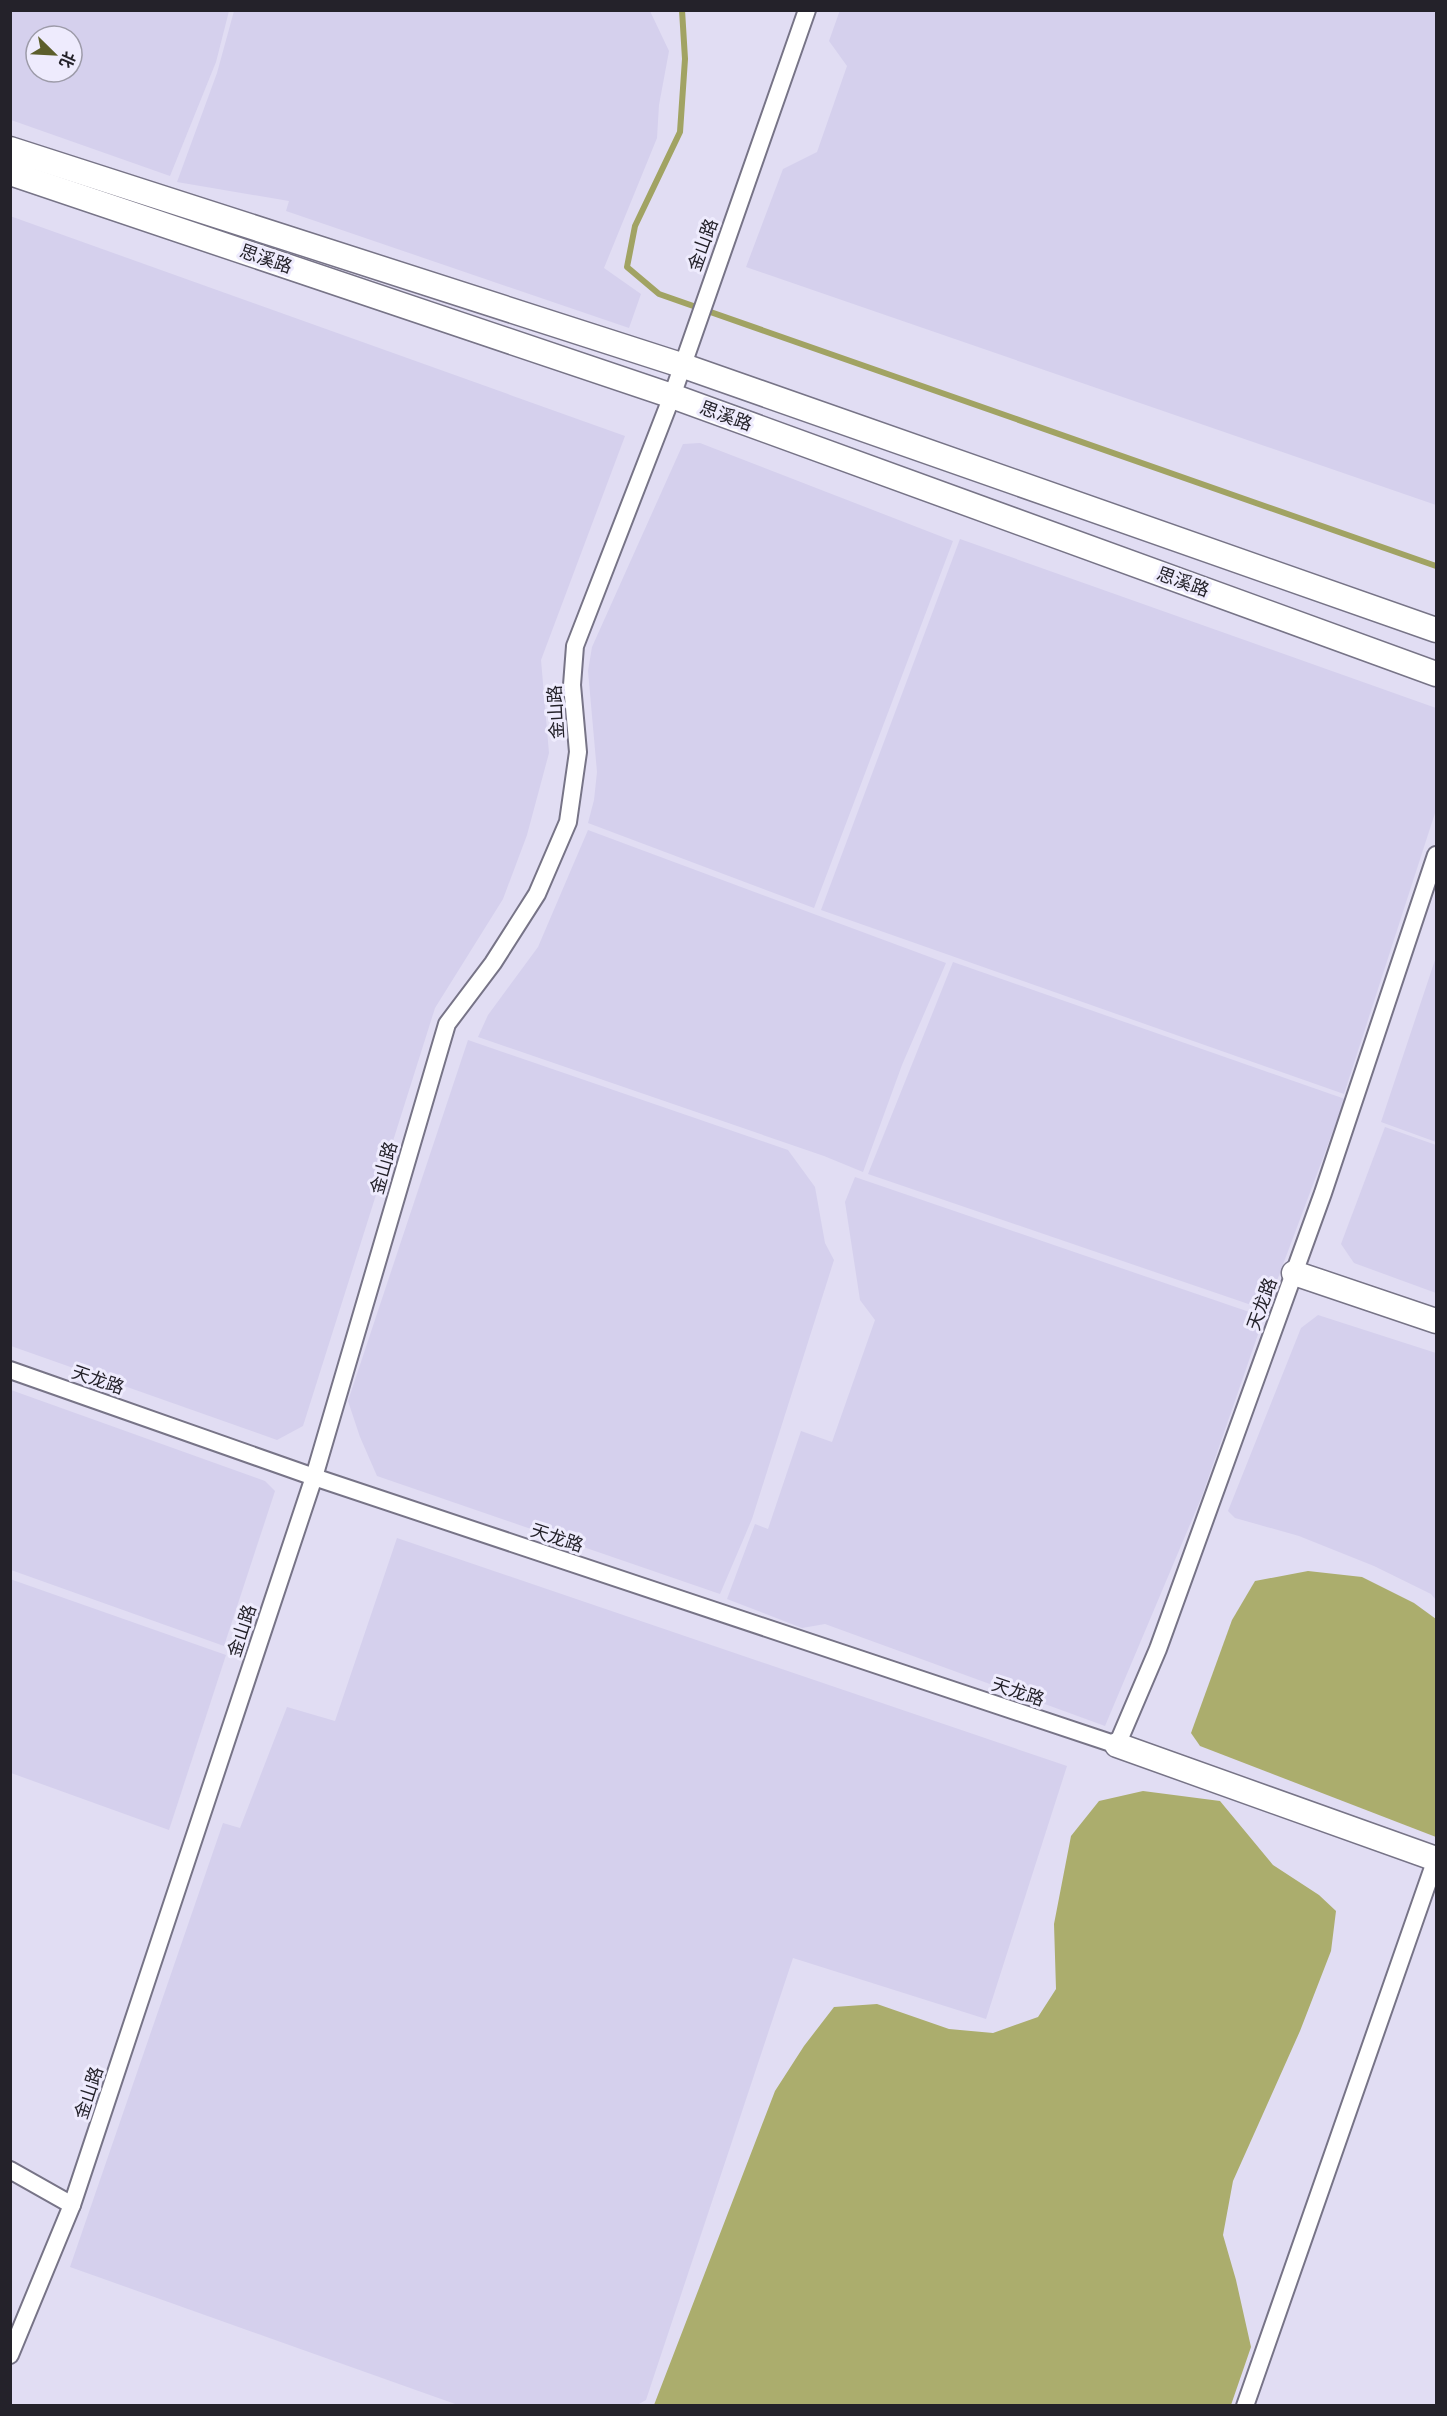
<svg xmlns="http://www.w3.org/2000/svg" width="1447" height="2416" font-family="Arial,'Noto Sans SC',sans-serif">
<rect width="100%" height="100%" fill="#e1ddf3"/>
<!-- built -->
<g fill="#d5d0ed" fill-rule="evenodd">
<path d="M11,10L229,11L216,62L170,176L11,120ZM36,36H72V72H36Z"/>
<polygon points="840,10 1436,11 1436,505 746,267 783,169 817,152 847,66 829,41"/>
<polygon points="234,11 650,11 669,51 659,105 657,138 604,268 641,294 629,328 286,211 289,201 177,182 217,73"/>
<polygon points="10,216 625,436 541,660 549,753 527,835 503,899 435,1008 303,1426 277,1440 11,1346"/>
<polygon points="700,443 953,541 814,908 588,823 594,800 597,772 588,671 592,647 683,444"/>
<polygon points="960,539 1436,708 1436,810 1344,1094 821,910"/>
<polygon points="588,830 946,963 902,1065 863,1172 824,1156 478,1037 488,1015 538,947"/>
<polygon points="1436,957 1436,1142 1381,1122"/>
<polygon points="953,962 1345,1099 1266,1310 868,1174"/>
<polygon points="468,1040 788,1150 815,1187 825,1243 834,1260 752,1519 720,1594 377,1476 360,1437 348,1401"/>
<polygon points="1385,1127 1436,1145 1436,1293 1354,1263 1341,1244"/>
<polygon points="855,1177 1264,1317 1202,1496 1105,1726 825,1624 802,1628 727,1599 755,1524 768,1529 801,1431 832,1442 875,1320 860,1300 845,1202"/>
<polygon points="1318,1315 1436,1353 1436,1600 1431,1594 1374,1566 1299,1536 1235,1518 1228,1511 1301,1328"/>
<polygon points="11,1390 265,1481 275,1491 224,1646 11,1570"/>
<polygon points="397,1538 1067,1766 986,2019 793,1958 646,2400 637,2405 458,2405 70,2267 223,1823 240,1828 287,1707 335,1721"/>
<polygon points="10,1579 226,1655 169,1830 11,1773"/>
</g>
<!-- forest -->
<g fill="#abad6d">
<polygon points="1308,1571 1362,1577 1414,1603 1436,1619 1436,1837 1200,1746 1191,1733 1232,1620 1255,1581"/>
<polygon points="1143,1791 1220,1801 1273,1865 1319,1895 1336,1911 1331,1951 1300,2031 1233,2181 1223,2235 1236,2280 1251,2347 1231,2405 654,2405 775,2091 804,2046 834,2007 877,2004 949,2029 993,2033 1038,2017 1056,1989 1054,1924 1071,1836 1099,1801"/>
</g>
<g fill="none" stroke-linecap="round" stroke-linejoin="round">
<!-- stream -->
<polyline stroke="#a1a363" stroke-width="6" points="682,10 685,59 680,132 635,226 627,267 659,294 1436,566"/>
<!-- street casing -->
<g stroke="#777487" stroke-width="20">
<g id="street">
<polyline points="10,1370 314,1477 1117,1745 1158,1649 1323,1193 1436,855"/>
<polyline points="10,2170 72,2205"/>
<polyline points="10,2355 72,2205 314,1477 447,1024 493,963 537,894 568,822 578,752 572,685 575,646 672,396 807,10"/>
<polyline points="1245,2406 1436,1859"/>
</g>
</g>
<!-- secondary casing -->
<g stroke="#777487" stroke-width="27">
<g id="secondary">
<polyline points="10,149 681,365 1436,630"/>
<polyline points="10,173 672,396 1436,674"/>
<polyline points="1294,1273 1436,1321"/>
<polyline points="1117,1745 1436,1859"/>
</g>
</g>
<!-- street -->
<use href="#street" stroke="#fff" stroke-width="16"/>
<!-- secondary -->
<use href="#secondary" stroke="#fff" stroke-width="24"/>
</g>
<g text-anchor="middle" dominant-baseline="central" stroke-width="6" stroke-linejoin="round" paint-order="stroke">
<!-- street labels -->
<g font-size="18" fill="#24222a" stroke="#eeebfd">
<text transform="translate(703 245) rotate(-70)">金山路</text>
<text transform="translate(266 259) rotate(19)">思溪路</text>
<text transform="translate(726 416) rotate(20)">思溪路</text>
<text transform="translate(1183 582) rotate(20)">思溪路</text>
<text transform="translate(556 712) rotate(-93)">金山路</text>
<text transform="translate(384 1168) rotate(-74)">金山路</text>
<text transform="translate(1262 1304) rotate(-70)">天龙路</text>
<text transform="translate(98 1380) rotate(19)">天龙路</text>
<text transform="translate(557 1538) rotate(18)">天龙路</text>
<text transform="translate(242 1631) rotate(-72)">金山路</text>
<text transform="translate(1018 1692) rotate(18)">天龙路</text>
<text transform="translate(89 2093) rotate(-72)">金山路</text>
</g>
</g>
<!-- border -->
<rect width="1447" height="2416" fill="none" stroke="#24222a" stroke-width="24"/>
<!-- north arrow -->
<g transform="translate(54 54) rotate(114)"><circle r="28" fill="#eeebfd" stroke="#9d9ba9" stroke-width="1.5"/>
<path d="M0-4.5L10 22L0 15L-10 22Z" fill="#5c5e2b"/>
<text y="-9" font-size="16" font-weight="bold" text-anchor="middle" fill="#24222a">北</text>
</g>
</svg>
